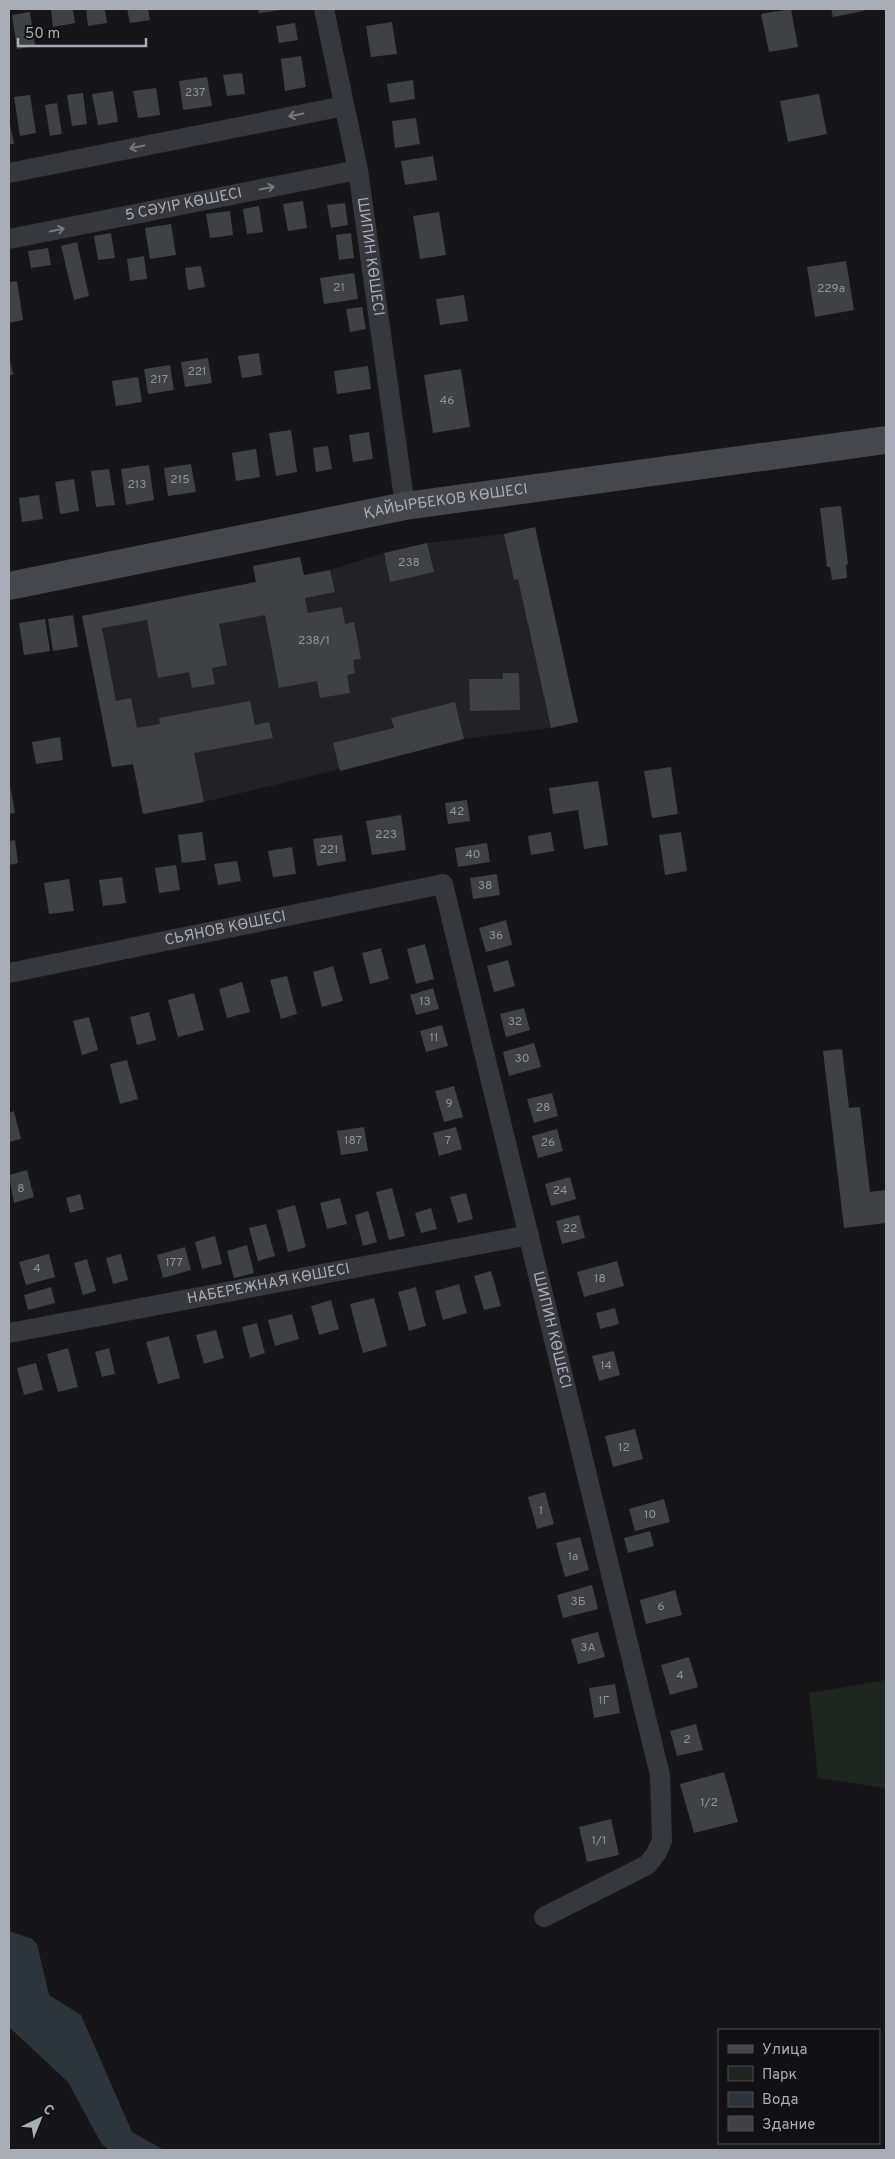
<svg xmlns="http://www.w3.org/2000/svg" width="895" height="2159" font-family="Overpass,sans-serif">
<rect width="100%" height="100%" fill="#161618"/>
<!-- built -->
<polygon fill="#222225" points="535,527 578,722 551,728 464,739 204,802 143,814 133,764 112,767 82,616 256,582 253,566 300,557 304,575 330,570 384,553 427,543 504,534"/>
<!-- green -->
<polygon fill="#1e261f" points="886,1680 886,1788 818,1778 809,1693"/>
<!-- water -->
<polygon fill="#2c353c" points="9,1931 32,1939 37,1944 49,1995 81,2015 132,2132 164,2150 109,2150 101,2143 68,2082 9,2027"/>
<!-- building -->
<g fill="#404145">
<polygon points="51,9 73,9 75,23 53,27"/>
<polygon points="86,9 105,9 107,23 88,26"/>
<polygon points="127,9 148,9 150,20 130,23"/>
<polygon points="258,9 282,9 282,10 259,13"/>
<polygon points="791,9 798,47 769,52 761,14"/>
<polygon points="831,9 863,9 864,11 833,17"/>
<polygon points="30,12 35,46 17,49 12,15"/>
<polygon points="392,22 397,54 371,57 366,26"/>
<polygon points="295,23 298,40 279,43 276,26"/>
<polygon points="301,56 306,87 285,91 281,59"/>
<polygon points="242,73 245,94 227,96 223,75"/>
<polygon points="207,77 212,106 183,110 179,81"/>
<polygon points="413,80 415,99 390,103 387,84"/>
<polygon points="156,88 160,115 138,118 133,91"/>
<polygon points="113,91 118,122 98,125 92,94"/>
<polygon points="83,93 87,124 72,126 67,95"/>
<polygon points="819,94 827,134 788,142 780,101"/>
<polygon points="30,95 36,133 20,136 14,97"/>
<polygon points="57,103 62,134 50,136 45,105"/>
<polygon points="416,118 420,144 395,148 392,121"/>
<polygon points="9,119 14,144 9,144"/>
<polygon points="433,156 437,180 405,185 401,161"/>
<polygon points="303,201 307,228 288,231 283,204"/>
<polygon points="345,203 348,225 331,228 327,205"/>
<polygon points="259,206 263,232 247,234 243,209"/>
<polygon points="230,211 233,235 210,238 206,214"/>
<polygon points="439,212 446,255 420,259 413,216"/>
<polygon points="171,224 176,255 150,259 145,228"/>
<polygon points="111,233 115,258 98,260 94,236"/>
<polygon points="351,233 354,258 339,260 336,235"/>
<polygon points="77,242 89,296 74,300 61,246"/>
<polygon points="48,248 51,265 31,268 28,251"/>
<polygon points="144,256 147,279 130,281 127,259"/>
<polygon points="846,261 854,310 815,317 807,267"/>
<polygon points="201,266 205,287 188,290 185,268"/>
<polygon points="354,273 358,299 324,304 320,278"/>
<polygon points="17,281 23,320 9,323 9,282"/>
<polygon points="464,295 468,321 440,325 436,299"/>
<polygon points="362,307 366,329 350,332 346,309"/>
<polygon points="259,353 262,375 242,378 238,356"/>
<polygon points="9,354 13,375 9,375"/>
<polygon points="208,358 212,383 185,387 181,362"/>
<polygon points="170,365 174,390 148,394 144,369"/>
<polygon points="368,366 371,389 337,394 334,371"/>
<polygon points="461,369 470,427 433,433 424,375"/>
<polygon points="138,377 142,402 116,406 112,381"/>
<polygon points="291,430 297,472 276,476 269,433"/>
<polygon points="369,432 373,459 353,462 349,435"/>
<polygon points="328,446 332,469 316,472 313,448"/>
<polygon points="256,449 260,477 236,481 232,453"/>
<polygon points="191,464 196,492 168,496 164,468"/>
<polygon points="149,465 154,500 126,505 121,469"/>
<polygon points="109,469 115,505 96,507 91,471"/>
<polygon points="74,479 79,511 60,514 55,482"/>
<polygon points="39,495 43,519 22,522 19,498"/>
<polygon points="841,506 848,564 846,565 847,578 832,580 830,567 827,567 820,508"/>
<polygon points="535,527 578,722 551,728 518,579 514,580 504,534"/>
<polygon points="427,543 434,572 390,582 384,553"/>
<polygon points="300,557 304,575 330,570 335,592 305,598 308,613 342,607 345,624 354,622 361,659 353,660 355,673 347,675 350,693 320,698 317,681 279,688 265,615 219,624 227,665 212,668 215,684 192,688 189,672 158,678 147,620 102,628 116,701 131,698 137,728 160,724 159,718 250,701 255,725 269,722 273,738 194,753 204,802 143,814 133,764 112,767 82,616 256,582 253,566"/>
<polygon points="73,615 78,647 53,651 48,619"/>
<polygon points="45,619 50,651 24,655 19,623"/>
<polygon points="503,673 519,673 520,710 470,711 469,679 503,679"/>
<polygon points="455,702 464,739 340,771 333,743 394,728 391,718"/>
<polygon points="60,737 63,760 36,764 32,742"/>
<polygon points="671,767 678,814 652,818 644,771"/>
<polygon points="9,779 15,813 9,814"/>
<polygon points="598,781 608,845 584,849 578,810 553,814 549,788"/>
<polygon points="467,800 470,821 448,824 445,803"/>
<polygon points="401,815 406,850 372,855 366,821"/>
<polygon points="202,832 206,860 182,863 178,835"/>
<polygon points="551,832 554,851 531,855 528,836"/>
<polygon points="681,832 687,871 665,875 659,835"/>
<polygon points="342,835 346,861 317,866 313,839"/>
<polygon points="15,840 18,863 9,865 9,841"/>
<polygon points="487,843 490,862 458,867 455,848"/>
<polygon points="292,847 296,874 273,877 268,851"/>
<polygon points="237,861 241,881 218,885 214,864"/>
<polygon points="176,865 180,890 159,893 155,868"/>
<polygon points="497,874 500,895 473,899 470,878"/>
<polygon points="122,877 126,903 103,906 99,880"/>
<polygon points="69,879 74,911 49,914 44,883"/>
<polygon points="506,920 512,945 486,952 479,928"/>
<polygon points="425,944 434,979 416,984 407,949"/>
<polygon points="381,948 389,979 370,984 362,953"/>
<polygon points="508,960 515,986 494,992 487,966"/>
<polygon points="333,966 343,1001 322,1007 313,972"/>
<polygon points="287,976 297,1014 281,1019 270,980"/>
<polygon points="242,982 250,1012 227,1018 219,989"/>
<polygon points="433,988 439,1009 416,1015 410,995"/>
<polygon points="194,993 204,1030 178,1037 168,1000"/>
<polygon points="524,1008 530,1030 506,1037 500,1014"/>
<polygon points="149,1012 156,1040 137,1045 130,1017"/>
<polygon points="89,1017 98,1050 82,1055 73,1021"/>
<polygon points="442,1025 448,1046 426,1052 420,1031"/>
<polygon points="534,1043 541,1067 509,1076 503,1052"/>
<polygon points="842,1049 849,1108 860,1107 870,1192 886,1190 886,1223 844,1228 823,1051"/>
<polygon points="127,1060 138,1099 120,1104 110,1064"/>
<polygon points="454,1086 463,1117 444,1122 435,1091"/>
<polygon points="552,1093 558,1116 534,1123 527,1099"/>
<polygon points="14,1111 21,1139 9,1142 9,1113"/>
<polygon points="364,1127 368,1151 341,1155 337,1131"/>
<polygon points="456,1127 462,1149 439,1156 433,1133"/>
<polygon points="557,1129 563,1151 538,1158 532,1136"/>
<polygon points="27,1170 34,1197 14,1203 9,1175"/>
<polygon points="570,1177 576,1199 551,1206 545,1184"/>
<polygon points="392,1188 405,1236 389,1240 376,1192"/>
<polygon points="466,1193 473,1219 458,1223 450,1197"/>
<polygon points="80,1194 84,1209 70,1213 66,1198"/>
<polygon points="340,1198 347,1224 327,1229 320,1203"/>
<polygon points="295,1205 306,1247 288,1252 277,1210"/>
<polygon points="431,1208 437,1229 421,1233 415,1213"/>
<polygon points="368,1211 377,1242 363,1246 355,1215"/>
<polygon points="579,1215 585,1238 562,1244 556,1221"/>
<polygon points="266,1224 275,1256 258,1261 249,1228"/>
<polygon points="215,1236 222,1264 202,1269 195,1242"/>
<polygon points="247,1245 254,1273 234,1278 227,1251"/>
<polygon points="185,1247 191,1270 163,1278 157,1255"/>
<polygon points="49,1254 55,1277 26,1285 19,1262"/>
<polygon points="121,1254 128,1280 113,1284 106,1258"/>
<polygon points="87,1259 96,1291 83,1295 74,1263"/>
<polygon points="617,1261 624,1286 584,1297 577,1272"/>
<polygon points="491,1271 501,1306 484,1310 474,1276"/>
<polygon points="459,1284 467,1313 443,1320 435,1291"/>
<polygon points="51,1287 55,1303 28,1310 24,1295"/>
<polygon points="416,1287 426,1326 409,1331 398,1292"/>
<polygon points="374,1298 387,1346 363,1353 350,1304"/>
<polygon points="331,1300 339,1329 319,1335 311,1306"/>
<polygon points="615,1308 619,1324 600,1329 596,1313"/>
<polygon points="292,1314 299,1339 275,1346 268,1320"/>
<polygon points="257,1323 265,1353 250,1358 242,1327"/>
<polygon points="216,1330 224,1358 204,1364 196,1335"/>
<polygon points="169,1336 180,1378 158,1384 146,1342"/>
<polygon points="68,1348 78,1387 58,1392 47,1354"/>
<polygon points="109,1348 115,1374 102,1377 95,1352"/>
<polygon points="614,1351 620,1375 599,1381 592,1356"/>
<polygon points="36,1363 43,1390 24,1395 17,1368"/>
<polygon points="635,1429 643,1459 613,1467 605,1436"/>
<polygon points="545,1492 554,1524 537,1529 528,1497"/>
<polygon points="664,1499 670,1522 635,1531 629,1509"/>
<polygon points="650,1531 654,1546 628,1553 624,1538"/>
<polygon points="580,1537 589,1570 565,1577 556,1543"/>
<polygon points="592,1585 598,1609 563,1618 557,1595"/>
<polygon points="675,1590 682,1615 646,1624 640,1600"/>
<polygon points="598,1632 605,1657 578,1664 571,1639"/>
<polygon points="689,1657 698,1687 670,1695 661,1665"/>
<polygon points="615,1684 620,1713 594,1718 589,1688"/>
<polygon points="696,1724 703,1750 677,1756 670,1731"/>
<polygon points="724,1772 738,1822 694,1833 680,1784"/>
<polygon points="611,1819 619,1855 587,1862 579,1827"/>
</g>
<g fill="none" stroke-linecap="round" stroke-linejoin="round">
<!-- street -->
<g stroke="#37383d" stroke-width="20">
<path id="s1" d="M324,9L358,170L405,506"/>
<polyline points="9,173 344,106"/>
<path id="s2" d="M9,239L358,170"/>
<path id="s3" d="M9,973L443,884L660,1775L662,1841L656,1854L647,1865L544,1917"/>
<path id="s4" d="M9,1333L529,1235"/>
</g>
<!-- secondary -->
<path stroke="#45474d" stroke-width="28" id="s5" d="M9,586L405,506L886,440"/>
</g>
<!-- one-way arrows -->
<defs><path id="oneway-shaft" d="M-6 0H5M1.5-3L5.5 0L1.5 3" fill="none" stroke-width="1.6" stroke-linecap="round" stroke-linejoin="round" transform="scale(1.25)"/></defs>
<g stroke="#757881">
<use href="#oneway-shaft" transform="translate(296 115) rotate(169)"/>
<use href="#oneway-shaft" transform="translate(137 147) rotate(169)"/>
<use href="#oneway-shaft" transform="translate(267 188) rotate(-11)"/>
<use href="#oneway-shaft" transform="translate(57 230) rotate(-11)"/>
</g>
<g text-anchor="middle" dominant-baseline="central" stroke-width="4" stroke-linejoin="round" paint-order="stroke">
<!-- number labels -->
<g font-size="12" fill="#8e929b">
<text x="195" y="93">237</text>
<text x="339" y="288">21</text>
<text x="831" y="289">229а</text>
<text x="197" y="372">221</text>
<text x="159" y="380">217</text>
<text x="447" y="401">46</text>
<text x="180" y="480">215</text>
<text x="137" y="485">213</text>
<text x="409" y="563">238</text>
<text x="314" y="641">238/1</text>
<text x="457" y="812">42</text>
<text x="386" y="835">223</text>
<text x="329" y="850">221</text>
<text x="473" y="855">40</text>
<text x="485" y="886">38</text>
<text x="496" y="936">36</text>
<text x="425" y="1002">13</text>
<text x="515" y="1022">32</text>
<text x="434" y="1038">11</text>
<text x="522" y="1059">30</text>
<text x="449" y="1104">9</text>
<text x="543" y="1108">28</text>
<text x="353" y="1141">187</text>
<text x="448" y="1141">7</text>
<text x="548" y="1143">26</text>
<text x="21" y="1189">8</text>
<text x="560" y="1191">24</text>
<text x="570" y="1229">22</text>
<text x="174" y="1263">177</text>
<text x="37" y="1269">4</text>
<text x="600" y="1279">18</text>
<text x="606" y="1366">14</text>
<text x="624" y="1448">12</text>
<text x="541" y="1511">1</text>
<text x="650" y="1515">10</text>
<text x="573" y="1557">1а</text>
<text x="578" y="1602">3Б</text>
<text x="661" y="1607">6</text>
<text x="588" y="1648">3А</text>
<text x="680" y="1676">4</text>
<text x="604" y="1701">1Г</text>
<text x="687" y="1740">2</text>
<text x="709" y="1803">1/2</text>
<text x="599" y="1841">1/1</text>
</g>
<!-- street labels -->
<g font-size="15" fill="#a8adb8" stroke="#111113">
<text stroke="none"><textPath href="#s2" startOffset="178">5 СӘУІР КӨШЕСІ</textPath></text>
<text stroke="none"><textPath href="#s1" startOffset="252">ШИПИН КӨШЕСІ</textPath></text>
<text stroke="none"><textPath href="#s5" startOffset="445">ҚАЙЫРБЕКОВ КӨШЕСІ</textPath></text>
<text stroke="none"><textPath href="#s3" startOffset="221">СЬЯНОВ КӨШЕСІ</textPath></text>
<text stroke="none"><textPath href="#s4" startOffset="264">НАБЕРЕЖНАЯ КӨШЕСІ</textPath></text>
<text stroke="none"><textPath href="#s3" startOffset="902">ШИПИН КӨШЕСІ</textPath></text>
</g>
</g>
<!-- border -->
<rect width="895" height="2159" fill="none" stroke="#a8adb8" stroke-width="20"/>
<!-- legend -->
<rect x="718" y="2029" width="162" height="115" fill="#111113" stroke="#4d4f55"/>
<rect x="728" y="2045" width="25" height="8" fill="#45474d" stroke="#4d4f55"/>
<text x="762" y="2054" font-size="15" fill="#a8adb8">Улица</text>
<rect x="728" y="2066" width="25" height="15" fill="#1e261f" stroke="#4d4f55"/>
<text x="762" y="2079" font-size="15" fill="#a8adb8">Парк</text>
<rect x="728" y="2092" width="25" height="15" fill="#2c353c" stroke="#4d4f55"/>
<text x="762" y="2104" font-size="15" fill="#a8adb8">Вода</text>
<rect x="728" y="2116" width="25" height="15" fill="#404145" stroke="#4d4f55"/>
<text x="762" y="2129" font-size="15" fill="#a8adb8">Здание</text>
<!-- north arrow -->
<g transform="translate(40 2119) rotate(43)" stroke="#111113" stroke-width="4" paint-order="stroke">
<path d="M0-4L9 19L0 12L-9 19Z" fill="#a8adb8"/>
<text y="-8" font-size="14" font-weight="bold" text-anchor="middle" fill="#a8adb8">С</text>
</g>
<!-- scale -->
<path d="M18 38v8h128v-8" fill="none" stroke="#a8adb8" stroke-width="2.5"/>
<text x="25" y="38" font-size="15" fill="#a8adb8" stroke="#111113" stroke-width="4" paint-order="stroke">50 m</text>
</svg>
